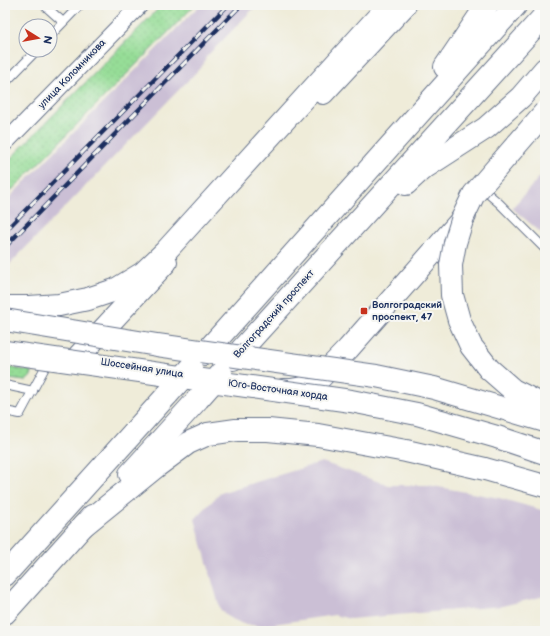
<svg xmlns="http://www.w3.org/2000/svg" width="550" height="636" font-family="'Balsamiq Sans',sans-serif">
<defs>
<pattern id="grass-dots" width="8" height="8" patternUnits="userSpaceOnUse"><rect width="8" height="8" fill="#96dd97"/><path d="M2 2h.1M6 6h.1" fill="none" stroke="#81be85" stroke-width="1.8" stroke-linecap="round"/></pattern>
</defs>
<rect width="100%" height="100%" fill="#f6f6f2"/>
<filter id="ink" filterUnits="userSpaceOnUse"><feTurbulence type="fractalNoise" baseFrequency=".025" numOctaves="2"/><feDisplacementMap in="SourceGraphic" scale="8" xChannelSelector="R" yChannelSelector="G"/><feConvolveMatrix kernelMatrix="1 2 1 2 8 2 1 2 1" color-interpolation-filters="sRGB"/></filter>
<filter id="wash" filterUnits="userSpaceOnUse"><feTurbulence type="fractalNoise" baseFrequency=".012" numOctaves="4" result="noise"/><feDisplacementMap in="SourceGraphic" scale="16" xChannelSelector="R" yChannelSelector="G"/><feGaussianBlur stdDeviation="0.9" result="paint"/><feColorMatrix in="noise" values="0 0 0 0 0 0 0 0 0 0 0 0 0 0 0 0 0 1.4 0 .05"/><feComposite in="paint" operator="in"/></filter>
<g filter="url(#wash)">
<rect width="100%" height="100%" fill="#efecd9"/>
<!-- industrial -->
<g fill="#cbbfd5">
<polygon points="200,5 257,5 206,57 203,65 5,269 5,202"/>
<polygon points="545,171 545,236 512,208"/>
<polygon points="322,462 388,485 427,485 499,498 545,511 545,596 502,606 350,619 335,615 260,626 243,624 228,617 220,609 195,519 220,493"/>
</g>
<!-- grass -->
<g fill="url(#grass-dots)" stroke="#58867a">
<polygon points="162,5 195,5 5,197 5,164"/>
<path d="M6,367L31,371H32C32,376 29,379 25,381L9,379L7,378L5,374Z"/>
</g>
</g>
<g filter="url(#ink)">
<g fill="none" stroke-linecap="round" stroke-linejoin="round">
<!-- service casing -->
<g stroke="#657189" stroke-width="10">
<g id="service">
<polyline points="44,5 63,22"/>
<polyline points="50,36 80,5"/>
<polyline points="5,83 37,50"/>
<polyline points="486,192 499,203 545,249"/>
<polyline points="5,385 33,391"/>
<polyline points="5,411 20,414 49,360"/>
</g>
</g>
<!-- minor casing -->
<g stroke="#657189" stroke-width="18">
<polyline id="minor" points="5,143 140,5"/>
</g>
<!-- secondary casing -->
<g stroke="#657189" stroke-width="24">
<g id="secondary">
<polyline points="323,93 405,5"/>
<polyline points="77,358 166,262"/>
<polyline points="283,390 291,390 303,388 313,384 320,378 348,349 465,216"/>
</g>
</g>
<!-- primary casing -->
<g stroke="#657189" stroke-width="24">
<g id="primary">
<polyline points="445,67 487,5"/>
<polyline points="406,184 421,170 486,128 521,97 545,69"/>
<polyline points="5,307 29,307 59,305 88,299 115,290 143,273 165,252 389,5"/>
<polyline points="204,354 516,5"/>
<polyline points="233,359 545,15"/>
<polyline points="130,474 198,399"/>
<polyline points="83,526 157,466 188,443 208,434 236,430 268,430 318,435 406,451 485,469 545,486"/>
<polyline points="5,575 168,394"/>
<polyline points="5,613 92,516"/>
</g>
</g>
<!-- service -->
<use href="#service" stroke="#fff" stroke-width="8"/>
<!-- minor -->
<use href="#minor" stroke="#fff" stroke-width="16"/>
<!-- secondary -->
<use href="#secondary" stroke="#fff" stroke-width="22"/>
<!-- primary -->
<use href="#primary" stroke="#fff" stroke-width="22"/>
<!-- rail casing -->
<g stroke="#1b2f5e" stroke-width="4.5">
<g id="rail">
<polyline points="5,231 228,5"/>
<polyline points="5,247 241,5"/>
</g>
</g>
<!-- rail -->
<use href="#rail" stroke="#f6f6f2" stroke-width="3" stroke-dasharray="9" stroke-linecap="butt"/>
<!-- primary-bridge casing -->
<g stroke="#657189" stroke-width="24" stroke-linecap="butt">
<g id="primary-bridge">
<polyline points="545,112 474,194 463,217 455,243 451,265 452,295 459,320 471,346 489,369 513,390 545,406"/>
<polyline points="5,320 157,345 376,376 434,388 545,421"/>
<polyline points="5,352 351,401 417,414 497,437 545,453"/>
<polyline points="168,394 191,368"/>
<polyline points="198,399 221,373"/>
</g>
</g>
<!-- primary-bridge -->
<use href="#primary-bridge" stroke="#fff" stroke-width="22"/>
</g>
</g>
<!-- markers -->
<rect fill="#c8321e" stroke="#f6f6f2" stroke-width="1.5" x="360" y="307" width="8" height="8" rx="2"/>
<g text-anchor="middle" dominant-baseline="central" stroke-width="4" stroke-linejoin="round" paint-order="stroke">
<!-- street labels -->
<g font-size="10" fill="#1b2f5e" stroke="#f6f6f2">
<text transform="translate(72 74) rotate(-46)">улица Коломникова</text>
<text transform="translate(274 314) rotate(-48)">Волгоградский проспект</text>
<text transform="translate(142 368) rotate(9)">Шоссейная улица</text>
<text transform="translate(278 390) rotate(8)">Юго-Восточная хорда</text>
</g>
<!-- poi labels -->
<g font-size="10" font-weight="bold" fill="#1b2f5e" stroke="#f6f6f2" text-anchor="start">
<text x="372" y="305">Волгоградский<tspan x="372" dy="12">проспект, 47</tspan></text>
</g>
</g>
<!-- margin -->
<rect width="550" height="636" fill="none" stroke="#f6f6f2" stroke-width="20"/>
<!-- north arrow -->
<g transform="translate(38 38) rotate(101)"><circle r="19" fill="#f6f6f2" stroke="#9ea6b7"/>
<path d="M0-3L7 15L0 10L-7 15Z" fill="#c8321e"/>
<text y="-6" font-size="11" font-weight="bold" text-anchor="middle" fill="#1b2f5e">N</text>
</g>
</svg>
